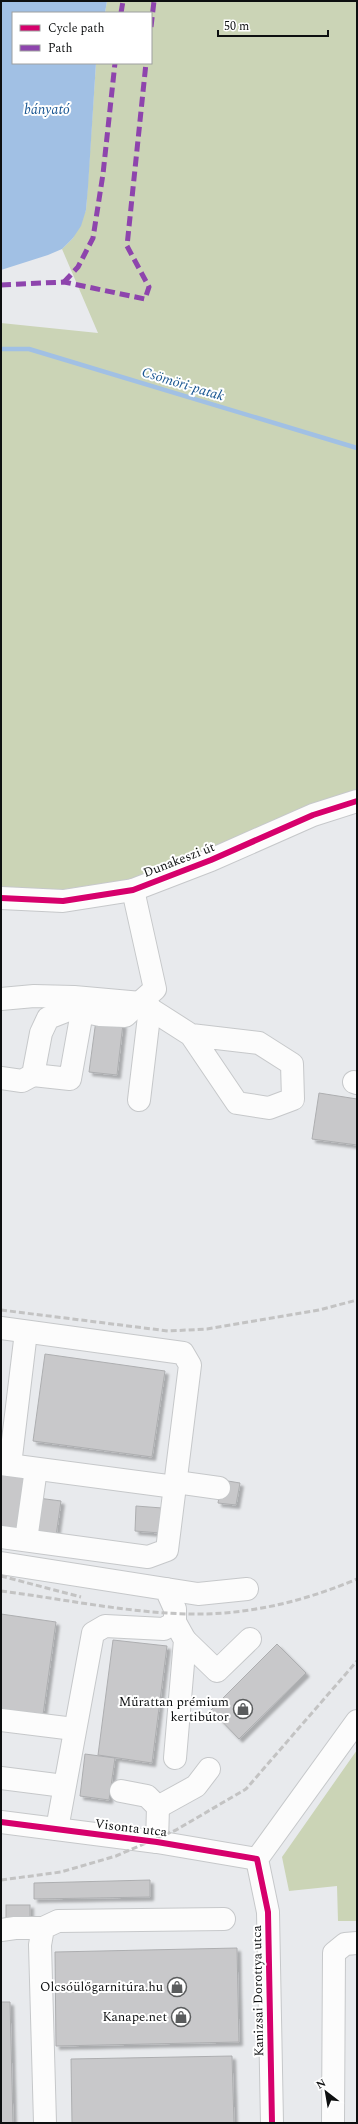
<svg xmlns="http://www.w3.org/2000/svg" width="358" height="2124" font-family="Spectral,serif">
<defs>
<filter id="shadow"><feDropShadow dx="3.5" dy="3.5" stdDeviation="1" flood-color="#0004"/></filter>
</defs>
<rect width="100%" height="100%" fill="#e8eaed"/>
<!-- green -->
<g fill="#cbd4b6">
<polygon points="107,1 357,1 357,795 131,879 59,890 1,891 1,323 98,333 62,249 73,238 86,210 96,63 151,63 151,13 105,13"/>
<polygon points="357,1750 357,1921 338,1921 337,1886 289,1891 282,1857"/>
</g>
<!-- water -->
<polygon fill="#a1c0e4" points="1,1 107,1 105,13 13,13 13,63 96,63 88,187 86,210 81,226 73,238 62,249 48,255 1,270"/>
<g fill="none" stroke-linecap="round" stroke-linejoin="round">
<!-- stream -->
<polyline stroke="#a1c0e4" stroke-width="4.5" points="1,349 29,349 357,448"/>
</g>
<!-- building -->
<g fill="#c8c8ca" stroke="#adaeb0" filter="url(#shadow)">
<polygon points="96,1020 123,1024 117,1075 89,1072"/>
<polygon points="319,1093 357,1099 357,1145 312,1139"/>
<polygon points="45,1354 165,1371 152,1457 33,1441"/>
<polygon points="1,1473 25,1476 18,1531 1,1528"/>
<polygon points="222,1480 240,1483 236,1505 218,1503"/>
<polygon points="38,1498 61,1501 56,1536 33,1533"/>
<polygon points="136,1506 162,1508 160,1533 135,1531"/>
<polygon points="1,1614 56,1622 43,1715 1,1709"/>
<polygon points="113,1640 167,1646 152,1763 98,1755"/>
<polygon points="277,1644 306,1673 239,1739 211,1710"/>
<polygon points="85,1754 115,1758 109,1800 80,1796"/>
<polygon points="150,1880 150,1897 34,1899 34,1883"/>
<rect x="6" y="1905" width="24" height="16"/>
<polygon points="237,1948 239,2042 56,2046 55,1952"/>
<polygon points="1,2002 10,2002 13,2123 1,2123"/>
<polygon points="232,2056 234,2123 72,2123 71,2059"/>
</g>
<g fill="none" stroke-linecap="round" stroke-linejoin="round">
<!-- minor casing -->
<g stroke="#c6c8ca" stroke-width="24">
<g id="minor">
<polyline points="1,898 63,901 133,890 211,860 313,815 357,801"/>
<polyline points="1,999 34,996 74,997 141,1003 191,1035 259,1043 292,1064 293,1099 269,1108 237,1103 191,1035"/>
<polyline points="33,1075 70,1079 82,1012"/>
<polyline points="1,1078 22,1081 33,1075 41,1033 48,1018 71,1009 100,1015 125,1016 155,989 133,890"/>
<polyline points="354,1082 357,1083"/>
<polyline points="139,1100 150,1008"/>
<polyline points="1,1328 183,1353 190,1365 167,1550 148,1557 1,1537"/>
<polyline points="1,1464 175,1487"/>
<polyline points="10,1465 26,1332"/>
<polyline points="176,1482 219,1488"/>
<polyline points="26,1540 36,1469"/>
<polyline points="1,1563 166,1589 175,1609 175,1622 164,1629 105,1626 93,1633 57,1829"/>
<polyline points="166,1589 198,1594 247,1589"/>
<polyline points="185,1640 217,1671 250,1639"/>
<polyline points="1,1720 74,1729"/>
<polyline points="175,1758 185,1640 175,1622"/>
<polyline points="1,1778 64,1786"/>
<polyline points="121,1791 147,1796 158,1807 157,1842"/>
<polyline points="158,1807 196,1786 209,1769"/>
<polyline points="1,1822 157,1842 257,1859"/>
<polyline points="1,1930 15,1928 43,1928"/>
<polyline points="45,2123 40,1945 43,1928 58,1921 224,1919"/>
<polyline points="272,2123 268,1912 257,1859 357,1721"/>
<polyline points="333,2123 334,1953 345,1944 357,1943"/>
</g>
</g>
<!-- minor -->
<use href="#minor" stroke="#fcfcfc" stroke-width="22"/>
<!-- rail -->
<g stroke="#c3c3c3" stroke-width="3" stroke-dasharray="6 3" stroke-linecap="butt">
<polyline points="1,1310 168,1331 207,1329 319,1310 357,1300"/>
<polyline points="1,1576 81,1597"/>
<path d="M1,1591C64,1599 128,1613 191,1614C249,1615 305,1601 357,1579"/>
<polyline points="1,1880 61,1872 116,1856 176,1830 246,1789 357,1661"/>
</g>
<!-- quiet -->
<g stroke="#8e44ad" stroke-width="5" stroke-dasharray="10 5" stroke-linecap="butt">
<polyline points="121,13 123,1"/>
<polyline points="151,27 154,1"/>
<polyline points="64,282 78,267 93,238 103,174 115,63"/>
<polyline points="1,285 64,282 145,299 149,287 127,246 146,63"/>
</g>
<!-- cycleway casing -->
<g stroke="#fff" stroke-width="8">
<g id="cycleway">
<polyline points="1,898 63,901 133,890 211,860 313,815 357,801"/>
<polyline points="1,1822 157,1842 257,1859 268,1912 272,2123"/>
</g>
</g>
<!-- cycleway -->
<use href="#cycleway" stroke="#d6006c" stroke-width="6"/>
</g>
<!-- icons -->
<defs>
<g id="shop-ring" transform="scale(1)"><circle r="9.5" fill="#fff" stroke="#5a5c5d" stroke-width="1.5"/><path d="M-5-2.5h2.3a2.7 3.5 0 0 1 5.4 0H5L5.5 6h-11ZM-1.5-2.5h3a1.5 2.3 0 0 0-3 0Z" fill="#5a5c5d"/></g>
</defs>
<g fill-rule="evenodd">
<use href="#shop-ring" x="243" y="1709"/>
<use href="#shop-ring" x="177" y="1987"/>
<use href="#shop-ring" x="181" y="2017"/>
</g>
<g text-anchor="middle" dominant-baseline="central" stroke-width="4" stroke-linejoin="round" paint-order="stroke">
<!-- street labels -->
<g font-size="13" fill="#0d0f10" stroke="#fff">
<text transform="translate(179 860) rotate(-21)">Dunakeszi út</text>
<text transform="translate(131 1828) rotate(7)">Visonta utca</text>
<text transform="translate(258 1991) rotate(-91)">Kanizsai Dorottya utca</text>
</g>
<!-- poi labels -->
<g font-size="13" fill="#0d0f10" stroke="#fff" text-anchor="end">
<text x="229" y="1702">Műrattan prémium<tspan x="229" dy="15">kertibútor</tspan></text>
<text x="163" y="1987">Olcsóülőgarnitúra.hu</text>
<text x="167" y="2017">Kanape.net</text>
</g>
<!-- water labels -->
<g font-size="14" font-style="italic" fill="#195692" stroke="#fff">
<text x="47" y="109">bányató</text>
<text transform="translate(183 384) rotate(17)">Csömöri-patak</text>
</g>
</g>
<!-- border -->
<rect width="358" height="2124" fill="none" stroke="#0d0f10" stroke-width="4"/>
<!-- legend -->
<rect x="12" y="12" width="140" height="52" fill="#ffffff" stroke="#9e9f9f"/>
<rect x="20" y="25" width="20" height="6" fill="#d6006c" stroke="#9e9f9f"/>
<text x="48" y="32" font-size="12" fill="#0d0f10">Cycle path</text>
<rect x="20" y="45" width="20" height="6" fill="#8e44ad" stroke="#9e9f9f"/>
<text x="48" y="52" font-size="12" fill="#0d0f10">Path</text>
<!-- north arrow -->
<g transform="translate(326 2092) rotate(329)" stroke="#ffffff" stroke-width="3" paint-order="stroke">
<path d="M0-3L7 15L0 10L-7 15Z" fill="#0d0f10"/>
<text y="-6" font-size="11" font-weight="bold" text-anchor="middle" fill="#0d0f10">N</text>
</g>
<!-- scale -->
<path d="M218 30v6h110v-6" fill="none" stroke="#0d0f10" stroke-width="2"/>
<text x="224" y="30" font-size="12" fill="#0d0f10" stroke="#ffffff" stroke-width="3" paint-order="stroke">50 m</text>
</svg>
